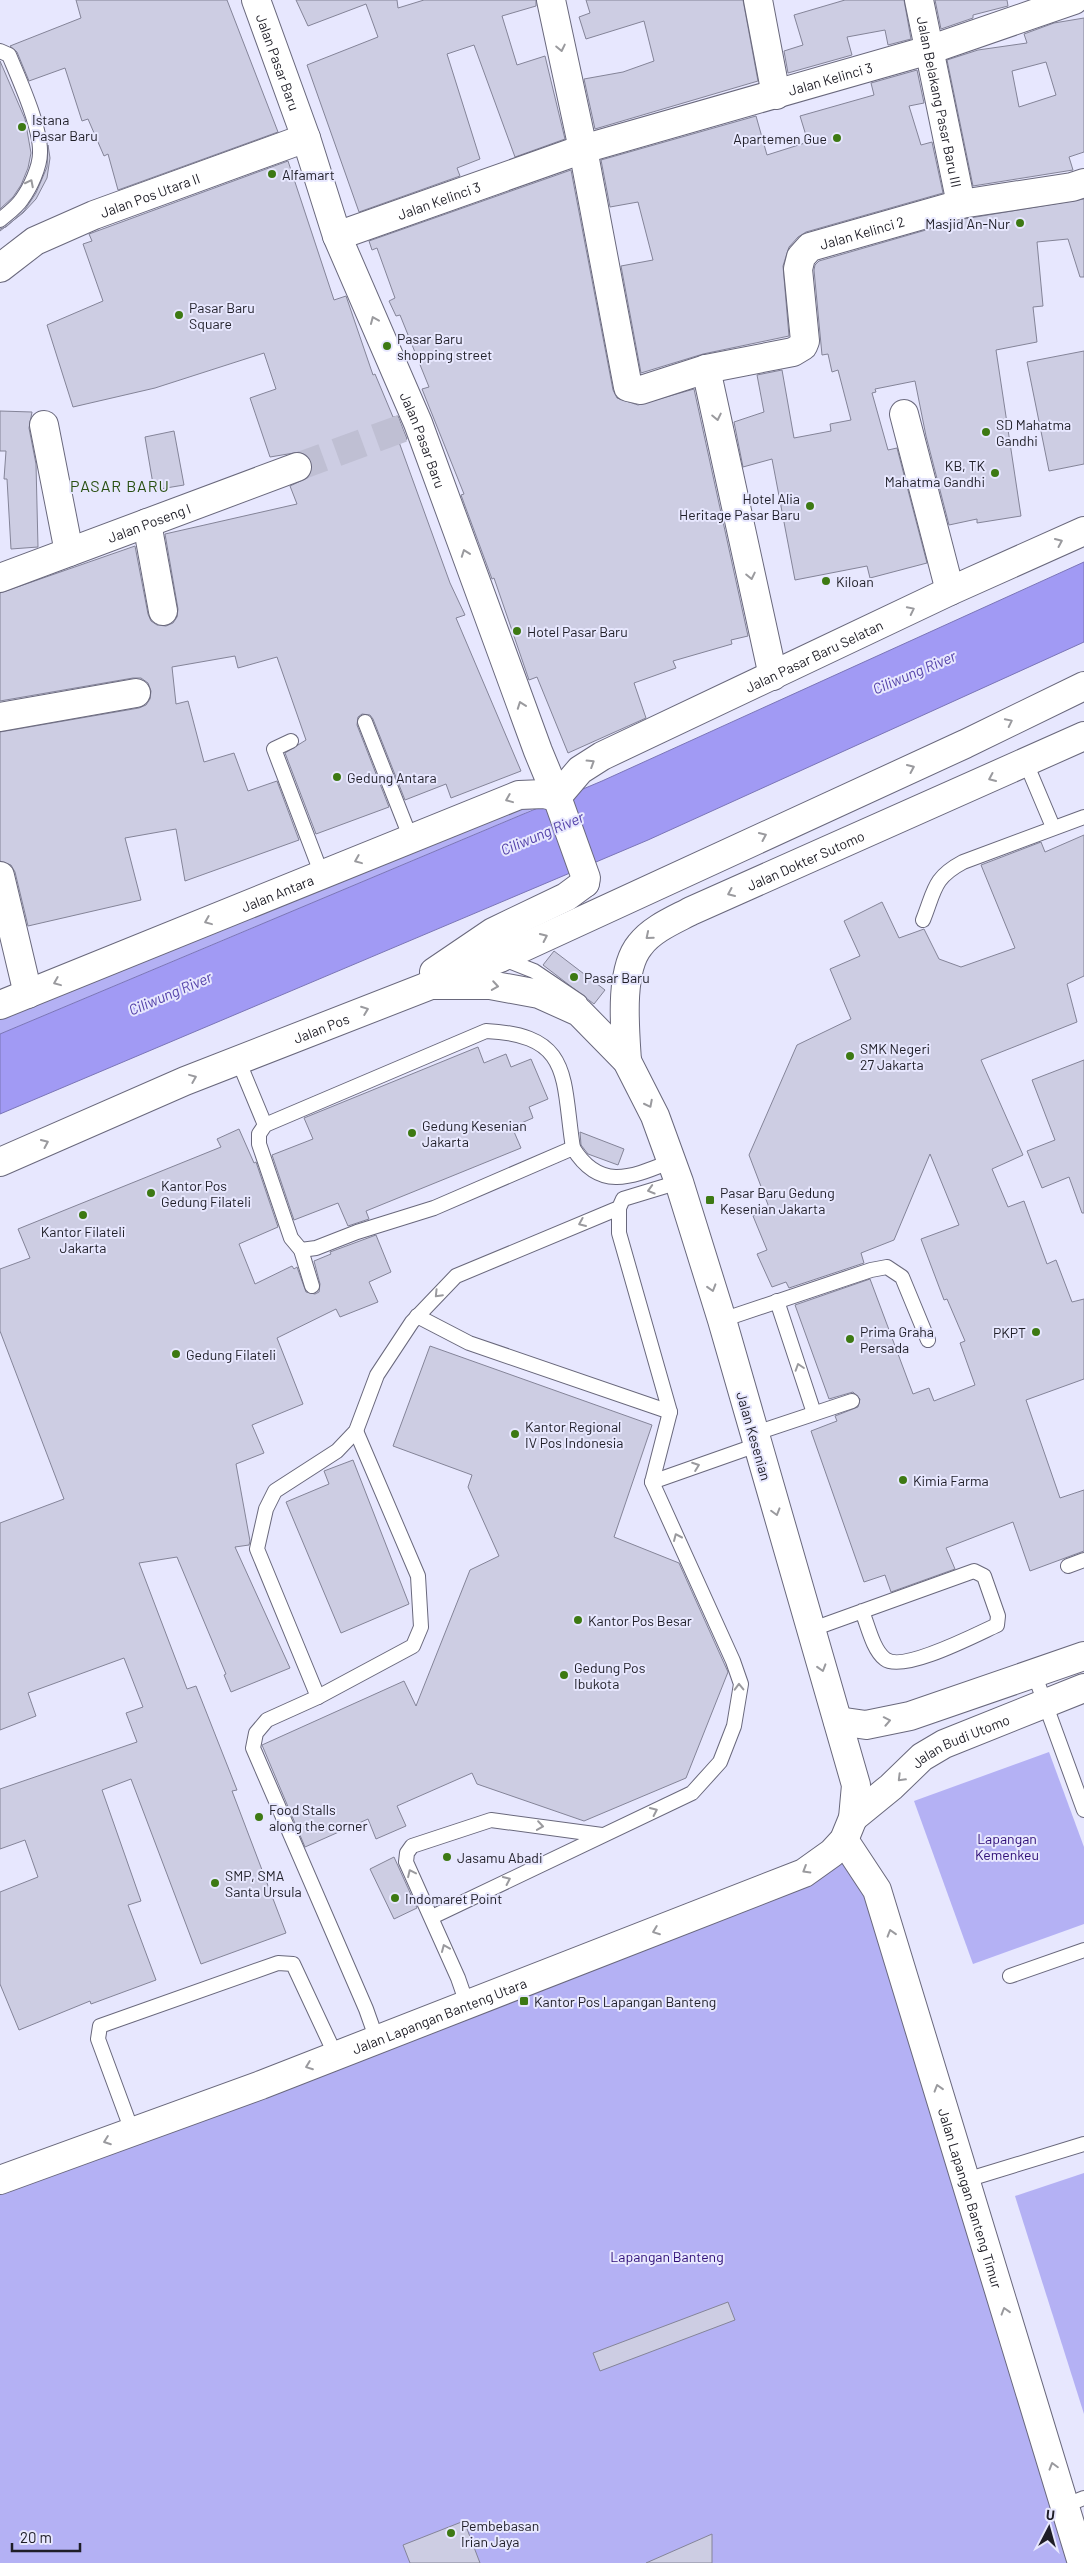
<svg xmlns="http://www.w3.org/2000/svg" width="1084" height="2563" font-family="Barlow,sans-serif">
<rect width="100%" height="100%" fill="#e7e7fe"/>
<!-- green -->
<g fill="#b4b1f4">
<polygon points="519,795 557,797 523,814 0,1034 0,1007"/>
<polygon points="1049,1752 1084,1847 1084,1924 973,1964 914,1801"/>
<polygon points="832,1853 864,1867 1082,2563 0,2563 0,2179"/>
<polygon points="1084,2173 1084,2414 1015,2196"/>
</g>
<!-- water -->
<polygon fill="#a19af4" stroke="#7a75b6" points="1084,562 1084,642 648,840 0,1114 0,1034 602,781"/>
<!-- building -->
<g fill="#cdcde3" stroke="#848498" fill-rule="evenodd">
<polygon points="76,0 227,0 278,132 118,190 108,154 104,156 88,119 82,121 65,68 29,81 17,52 10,46 81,18"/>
<polygon points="296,0 397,0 398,8 424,0 536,0 536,6 502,16 517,65 545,56 565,139 515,157 474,45 447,54 480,159 457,168 460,176 359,212 307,65 378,37 366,4 308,26"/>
<polygon points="586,0 743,0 758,81 595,129 584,79 623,72 654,61 644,21 586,39 579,17 590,13"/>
<polygon points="845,0 904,0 911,39 888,45 885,30 847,37 852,55 788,73 784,51 803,45 794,15"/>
<polygon points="935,0 1007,0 1008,6 973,15 973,18 941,29"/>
<path d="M1084,18V152L1069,157L1073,170L973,186L947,60L978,50L1027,43L1024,34L1054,23ZM1046,62L1056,95L1019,107L1012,71Z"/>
<polygon points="0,61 25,119 31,153 28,168 21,185 13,197 0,209"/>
<polygon points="917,70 924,103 909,106 921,145 932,142 943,193 806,232 798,237 789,247 783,266 789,336 703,354 641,373 621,266 653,260 638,202 610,207 601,160 756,116 767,155 808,142 800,116 874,95 871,83"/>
<polygon points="48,145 50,158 47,178 36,199 23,213 0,231 0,229 6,227 24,211 36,193 47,167"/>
<polygon points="288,161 334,300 346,296 373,375 375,374 393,417 398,416 403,429 407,439 399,442 450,583 465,615 456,618 521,771 451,798 446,784 405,800 373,719 370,715 362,714 358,717 357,725 389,807 316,834 285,753 306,740 277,657 238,668 235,656 172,667 176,704 188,701 204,762 234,753 248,791 277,781 299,840 185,881 176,829 125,838 141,900 28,926 15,872 11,865 0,861 0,732 139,708 146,705 150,699 151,691 148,683 141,678 133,678 0,701 0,593 135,546 148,614 151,621 157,625 166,626 173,623 177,617 178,609 165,534 297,504 290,486 309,477 312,469 311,461 307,455 300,452 270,457 250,398 276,389 264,353 155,388 73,407 47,325 103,301 83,244 92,241 89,234"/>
<polygon points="571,170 613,390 617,398 638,405 694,389 748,636 731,640 732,644 673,661 676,668 634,683 646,718 568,753 537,677 529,680 494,578 492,579 461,495 464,494 422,389 429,387 400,315 396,316 389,301 395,298 377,248 372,250 369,241"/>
<polygon points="1084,199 1084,277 1080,277 1068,239 1037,242 1043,306 1033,307 1037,342 996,350 1021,516 977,523 977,519 949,525 926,436 915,381 875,389 876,392 872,393 888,450 897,448 927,563 870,578 867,566 795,580 772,459 743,467 734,422 764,412 757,375 782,370 794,438 831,431 830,424 851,420 838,370 832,372 828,354 822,355 814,270 815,265 819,261 964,219"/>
<polygon points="1084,351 1084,464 1049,471 1027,362"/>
<polygon points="0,411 32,412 29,428 36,464 38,547 11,549 7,479 4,479 6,451 0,451"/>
<polygon points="174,431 184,485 154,490 145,437"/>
<polygon points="1084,835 1084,976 1067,984 1077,1022 981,1060 1023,1155 992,1169 1008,1207 1024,1201 1047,1264 1056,1260 1072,1302 1084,1299 1084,1379 1026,1400 1060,1498 1084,1490 1084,1551 1030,1571 1013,1522 946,1548 955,1569 891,1592 885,1575 864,1582 811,1431 837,1421 835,1416 858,1407 860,1399 853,1392 829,1399 795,1305 870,1279 913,1394 929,1388 934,1401 975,1385 960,1343 965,1341 947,1299 944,1300 921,1239 959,1225 930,1154 894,1240 861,1253 864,1263 789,1288 786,1282 772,1287 757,1254 767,1250 753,1216 770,1210 749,1155 797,1045 851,1019 830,969 860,956 844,921 882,902 899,938 924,929 939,959 961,967 1015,948 981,865 1041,842 1045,852"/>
<polygon points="554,951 605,990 594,1004 543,965"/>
<polygon points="478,1047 484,1063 506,1054 511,1067 531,1059 548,1099 529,1107 533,1118 512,1127 521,1148 366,1211 369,1219 348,1226 338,1203 294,1220 272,1155 313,1139 304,1118"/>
<polygon points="1084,1060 1084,1213 1082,1213 1069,1177 1042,1188 1027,1151 1055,1140 1032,1080"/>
<polygon points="239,1129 254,1163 256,1162 278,1227 239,1244 255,1284 292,1266 294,1269 297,1267 306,1292 315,1294 319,1292 320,1284 314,1261 331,1254 330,1252 376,1235 391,1272 369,1282 378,1302 340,1317 336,1309 277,1338 303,1404 252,1425 264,1453 236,1464 250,1541 249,1545 235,1547 290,1668 231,1692 224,1675 226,1674 177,1557 139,1563 187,1689 196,1686 237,1790 232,1791 286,1933 201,1964 131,1779 102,1790 141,1901 128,1905 156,1980 91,2004 90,2001 19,2030 0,1984 0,1892 38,1877 25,1840 0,1849 0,1789 137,1742 126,1713 143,1707 124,1658 28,1693 36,1716 0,1730 0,1523 64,1499 0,1331 0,1269 30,1258 18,1229 221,1147 217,1139"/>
<polygon points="580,1132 624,1149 618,1165 588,1154 581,1145"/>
<polygon points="430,1346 652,1425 614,1537 679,1563 728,1672 686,1778 584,1821 477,1784 472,1773 397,1806 406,1826 376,1839 368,1819 305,1847 262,1745 404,1681 416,1706 470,1570 499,1556 468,1487 472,1475 393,1446"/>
<polygon points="353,1460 409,1604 341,1633 286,1502 329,1484 324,1471"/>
<polygon points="394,1857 417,1908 394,1919 370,1869"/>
<polygon points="728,2302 735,2320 600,2371 593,2353"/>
<polygon points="464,2521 480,2563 410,2563 403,2545"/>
<polygon points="712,2534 712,2563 646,2563"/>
</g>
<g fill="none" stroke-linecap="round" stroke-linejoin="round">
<!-- minor-tunnel -->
<polyline stroke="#bfbfd3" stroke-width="28" stroke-dasharray="28 14" stroke-linecap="butt" points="297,467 403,428"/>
<!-- service casing -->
<g stroke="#69687c" stroke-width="16">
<g id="service">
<path d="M0,51L9,55C19,79 41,127 40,153C40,167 30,188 22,199C17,207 7,214 0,220"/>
<polyline points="365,722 411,839"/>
<polyline points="291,741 274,749 322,875"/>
<polyline points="1026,763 1053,827"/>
<path d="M923,920C935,890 933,878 963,862L1084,817"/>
<polyline points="501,958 534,971 580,1002"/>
<polyline points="238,1060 265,1125"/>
<path d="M301,1250L316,1248L357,1232L434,1208L573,1148C600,1192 632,1177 672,1161"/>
<path d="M312,1286L301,1250L291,1238L259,1144V1134L265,1125L486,1031C573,1035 562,1078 573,1148"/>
<polyline points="777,1301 814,1413"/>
<polyline points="417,1316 469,1343 670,1412"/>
<polyline points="722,1320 871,1270 887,1267 902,1277 928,1340"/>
<polyline points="356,1431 418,1576 421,1627 413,1646 318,1697 267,1720 256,1733 253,1748 366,2009 377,2040"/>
<polyline points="753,1434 852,1401"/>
<polyline points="652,1482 757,1445"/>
<polyline points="1068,1566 1084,1560"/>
<path d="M810,1630L974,1571L984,1576L998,1616L997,1625C977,1634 903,1673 885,1659C873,1650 868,1626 862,1611"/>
<polyline points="1034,1673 1084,1810"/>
<polyline points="318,1697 257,1549 266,1509 275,1491 337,1451 356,1431 377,1375 412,1322 456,1276 619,1208 623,1199 679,1182"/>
<polyline points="432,1917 692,1793 720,1762 734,1726 741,1684 733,1661 652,1482 670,1412 619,1233 619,1208"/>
<polyline points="1010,1976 1084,1950"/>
<polyline points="467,2004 458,1978 406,1862 407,1853 412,1846 491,1820 602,1835"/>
<polyline points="132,2131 98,2039 100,2026 278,1963 293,1964 336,2056"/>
<polyline points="966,2180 1084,2144"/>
<polyline points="1064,2506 1084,2498"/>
</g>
</g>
<!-- minor casing -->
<g stroke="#69687c" stroke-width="30">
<g id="minor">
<path id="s1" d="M256,0L306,138L337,236L418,423L538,751L557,797"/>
<path id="s2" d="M551,0L583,149L628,387L641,390L706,369L793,352L803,346L805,341L798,269L801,257L810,247L961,204L1072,187L1084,183"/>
<polyline points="758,0 776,95"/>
<path id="s3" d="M919,0L961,204"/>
<path id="s4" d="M337,236L583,149L929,50L1074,0"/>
<path id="s5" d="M0,268L35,241L94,215L306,138"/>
<polyline points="706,369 773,676"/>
<polyline points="904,414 950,591"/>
<polyline points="44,425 69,552"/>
<polyline points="147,523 163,611"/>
<path id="s6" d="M0,578L297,467"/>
<polyline points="0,717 136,693"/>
<polyline points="0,876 28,994"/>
</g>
</g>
<!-- tertiary casing -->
<g stroke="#69687c" stroke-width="30">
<g id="tertiary">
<path id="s7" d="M557,797L580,770L602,756L950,591L1084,531"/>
<polyline points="557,797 586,878 585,883"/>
<path id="s8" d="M0,1005L519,795L544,794L557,797"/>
<polyline points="838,1721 866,1725 910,1716 1084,1656"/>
<path id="s9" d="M853,1818L891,1787L922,1757L944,1744L1084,1688"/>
<path id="s10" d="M844,1840L877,1890L1082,2563"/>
</g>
</g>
<!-- secondary casing -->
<g stroke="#69687c" stroke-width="30">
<g id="secondary">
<polyline points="434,972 493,932 566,897 585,883"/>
<path id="s11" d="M627,1061C625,1029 619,970 640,945C652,929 674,920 691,911L1084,736"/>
<path id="s12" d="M0,1162L185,1081L500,958L965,744L1084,686"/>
<path id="s13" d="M0,2180L261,2085L804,1873L832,1853L844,1840L853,1818L856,1785L722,1320L679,1182L655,1116L627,1061L579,1012L539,994L490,985H429"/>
</g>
</g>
<!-- service -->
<use href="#service" stroke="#fff" stroke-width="14"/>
<!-- minor -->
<use href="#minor" stroke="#fff" stroke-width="28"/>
<!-- tertiary -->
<use href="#tertiary" stroke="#fff" stroke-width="28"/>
<!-- secondary -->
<use href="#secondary" stroke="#fff" stroke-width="28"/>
</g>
<!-- one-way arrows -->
<defs><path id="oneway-chevron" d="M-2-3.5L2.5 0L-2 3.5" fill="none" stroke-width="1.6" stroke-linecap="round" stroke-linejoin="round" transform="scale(1.25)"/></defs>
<g stroke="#9a9a9e">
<use href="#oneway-chevron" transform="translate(561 48) rotate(78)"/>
<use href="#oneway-chevron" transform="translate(30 183) rotate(-63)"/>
<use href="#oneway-chevron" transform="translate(374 320) rotate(-113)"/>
<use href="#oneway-chevron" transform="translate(717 417) rotate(78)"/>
<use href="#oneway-chevron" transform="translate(1059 542) rotate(-24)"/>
<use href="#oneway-chevron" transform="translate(465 553) rotate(-110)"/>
<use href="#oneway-chevron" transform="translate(751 576) rotate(78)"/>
<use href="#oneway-chevron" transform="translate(911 610) rotate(-26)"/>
<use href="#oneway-chevron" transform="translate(521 705) rotate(-110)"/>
<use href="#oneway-chevron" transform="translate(1009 722) rotate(-26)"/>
<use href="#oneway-chevron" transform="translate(591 763) rotate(-32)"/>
<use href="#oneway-chevron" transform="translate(911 768) rotate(-24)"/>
<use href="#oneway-chevron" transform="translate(992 778) rotate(156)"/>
<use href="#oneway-chevron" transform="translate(509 799) rotate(158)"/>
<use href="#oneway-chevron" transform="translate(763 836) rotate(-24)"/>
<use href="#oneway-chevron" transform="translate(358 860) rotate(158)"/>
<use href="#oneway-chevron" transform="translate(731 893) rotate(156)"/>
<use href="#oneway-chevron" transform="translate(208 921) rotate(158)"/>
<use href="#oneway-chevron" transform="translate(649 936) rotate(140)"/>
<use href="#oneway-chevron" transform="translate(544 937) rotate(-25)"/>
<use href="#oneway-chevron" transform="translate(57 982) rotate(158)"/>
<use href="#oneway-chevron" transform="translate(495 986) rotate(9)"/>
<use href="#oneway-chevron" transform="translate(365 1010) rotate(-21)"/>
<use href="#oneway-chevron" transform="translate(193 1078) rotate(-22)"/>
<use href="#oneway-chevron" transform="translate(649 1104) rotate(63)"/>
<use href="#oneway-chevron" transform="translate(45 1143) rotate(-24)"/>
<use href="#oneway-chevron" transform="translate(651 1190) rotate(164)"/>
<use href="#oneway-chevron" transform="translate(582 1223) rotate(157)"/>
<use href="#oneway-chevron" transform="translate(712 1288) rotate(73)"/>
<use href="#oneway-chevron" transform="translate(438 1294) rotate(134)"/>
<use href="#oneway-chevron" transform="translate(799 1367) rotate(-108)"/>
<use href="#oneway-chevron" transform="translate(696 1466) rotate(-20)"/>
<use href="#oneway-chevron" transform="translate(776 1512) rotate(74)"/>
<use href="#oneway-chevron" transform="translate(677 1537) rotate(-114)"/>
<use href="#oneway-chevron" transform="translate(822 1668) rotate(73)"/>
<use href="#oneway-chevron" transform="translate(739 1687) rotate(-91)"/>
<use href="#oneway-chevron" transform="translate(887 1721) rotate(-11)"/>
<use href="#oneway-chevron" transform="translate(901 1778) rotate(135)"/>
<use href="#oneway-chevron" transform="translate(654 1811) rotate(-25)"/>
<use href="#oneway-chevron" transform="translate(540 1826) rotate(8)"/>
<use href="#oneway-chevron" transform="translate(806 1870) rotate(149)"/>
<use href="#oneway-chevron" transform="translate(411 1873) rotate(-115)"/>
<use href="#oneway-chevron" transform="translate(507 1880) rotate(-25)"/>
<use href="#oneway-chevron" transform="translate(656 1931) rotate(159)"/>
<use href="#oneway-chevron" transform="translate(891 1933) rotate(-107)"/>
<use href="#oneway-chevron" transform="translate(445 1948) rotate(-113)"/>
<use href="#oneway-chevron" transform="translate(309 2066) rotate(159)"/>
<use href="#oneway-chevron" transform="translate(938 2088) rotate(-107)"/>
<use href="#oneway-chevron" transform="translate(107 2141) rotate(160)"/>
<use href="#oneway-chevron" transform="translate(1005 2311) rotate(-107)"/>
<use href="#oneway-chevron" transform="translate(1053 2466) rotate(-106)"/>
</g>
<!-- markers -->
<g fill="#3d7913" stroke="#e7e7fe" stroke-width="2">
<circle cx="22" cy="127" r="5"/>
<circle cx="837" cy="138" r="5"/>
<circle cx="272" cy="174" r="5"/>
<circle cx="1020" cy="223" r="5"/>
<circle cx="179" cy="315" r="5"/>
<circle cx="387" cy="346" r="5"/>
<circle cx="986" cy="432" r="5"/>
<circle cx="995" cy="473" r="5"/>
<circle cx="810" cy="506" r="5"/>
<circle cx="826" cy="581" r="5"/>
<circle cx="517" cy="631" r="5"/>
<circle cx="337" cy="777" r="5"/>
<circle cx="574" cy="977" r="5"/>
<circle cx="850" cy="1056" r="5"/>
<circle cx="412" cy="1133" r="5"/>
<circle cx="151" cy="1193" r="5"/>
<rect x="705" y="1195" width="10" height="10" rx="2.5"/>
<circle cx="83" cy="1215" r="5"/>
<circle cx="1036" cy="1332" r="5"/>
<circle cx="850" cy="1339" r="5"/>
<circle cx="176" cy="1354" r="5"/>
<circle cx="515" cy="1434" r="5"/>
<circle cx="903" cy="1480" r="5"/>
<circle cx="578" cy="1620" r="5"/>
<circle cx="564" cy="1675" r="5"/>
<circle cx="259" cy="1817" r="5"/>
<circle cx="447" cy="1857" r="5"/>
<circle cx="215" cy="1883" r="5"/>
<circle cx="395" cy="1898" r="5"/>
<rect x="519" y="1996" width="10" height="10" rx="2.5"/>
<circle cx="451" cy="2533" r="5"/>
</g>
<g text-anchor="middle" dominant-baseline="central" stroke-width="4" stroke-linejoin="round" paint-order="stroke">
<!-- street labels -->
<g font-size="14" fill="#1f1e27" stroke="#e7e7fe">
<text stroke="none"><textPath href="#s1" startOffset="66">Jalan Pasar Baru</textPath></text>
<text stroke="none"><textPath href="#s4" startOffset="518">Jalan Kelinci 3</textPath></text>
<text stroke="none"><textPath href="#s3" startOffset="104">Jalan Belakang Pasar Baru III</textPath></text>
<text stroke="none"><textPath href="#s5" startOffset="168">Jalan Pos Utara II</textPath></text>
<text stroke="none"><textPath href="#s4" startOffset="108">Jalan Kelinci 3</textPath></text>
<text stroke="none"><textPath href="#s2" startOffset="734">Jalan Kelinci 2</textPath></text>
<text stroke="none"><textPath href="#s1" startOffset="471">Jalan Pasar Baru</textPath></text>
<text stroke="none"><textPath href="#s6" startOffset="159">Jalan Poseng I</textPath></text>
<text stroke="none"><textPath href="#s7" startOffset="296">Jalan Pasar Baru Selatan</textPath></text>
<text stroke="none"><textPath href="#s11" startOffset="306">Jalan Dokter Sutomo</textPath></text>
<text stroke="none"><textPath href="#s8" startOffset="299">Jalan Antara</textPath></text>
<text stroke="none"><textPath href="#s12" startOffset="348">Jalan Pos</textPath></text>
<text transform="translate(754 1436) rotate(74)">Jalan Kesenian</text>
<text stroke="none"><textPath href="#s9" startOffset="134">Jalan Budi Utomo</textPath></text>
<text stroke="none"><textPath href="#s13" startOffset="469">Jalan Lapangan Banteng Utara</textPath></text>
<text stroke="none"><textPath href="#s10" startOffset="382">Jalan Lapangan Banteng Timur</textPath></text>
</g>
<!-- poi labels -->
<g font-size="14" fill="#1f1e27" stroke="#e7e7fe" text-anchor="start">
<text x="32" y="119">Istana<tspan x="32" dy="16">Pasar Baru</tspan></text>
<text x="827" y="138" text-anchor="end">Apartemen Gue</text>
<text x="282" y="174">Alfamart</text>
<text x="1010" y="223" text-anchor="end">Masjid An-Nur</text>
<text x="189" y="307">Pasar Baru<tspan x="189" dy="16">Square</tspan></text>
<text x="397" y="338">Pasar Baru<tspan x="397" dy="16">shopping street</tspan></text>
<text x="996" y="424">SD Mahatma<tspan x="996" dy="16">Gandhi</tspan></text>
<text x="985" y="465" text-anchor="end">KB, TK<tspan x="985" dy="16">Mahatma Gandhi</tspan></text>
<text x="800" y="498" text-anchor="end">Hotel Alia<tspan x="800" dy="16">Heritage Pasar Baru</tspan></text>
<text x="836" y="581">Kiloan</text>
<text x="527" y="631">Hotel Pasar Baru</text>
<text x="347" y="777">Gedung Antara</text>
<text x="584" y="977">Pasar Baru</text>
<text x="860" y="1048">SMK Negeri<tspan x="860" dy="16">27 Jakarta</tspan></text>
<text x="422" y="1125">Gedung Kesenian<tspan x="422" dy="16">Jakarta</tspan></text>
<text x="161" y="1185">Kantor Pos<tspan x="161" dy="16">Gedung Filateli</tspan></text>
<text x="720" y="1192">Pasar Baru Gedung<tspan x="720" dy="16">Kesenian Jakarta</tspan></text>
<text x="83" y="1231" text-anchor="middle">Kantor Filateli<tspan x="83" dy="16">Jakarta</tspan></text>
<text x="860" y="1331">Prima Graha<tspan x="860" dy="16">Persada</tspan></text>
<text x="1026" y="1332" text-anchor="end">PKPT</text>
<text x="186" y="1354">Gedung Filateli</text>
<text x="525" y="1426">Kantor Regional<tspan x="525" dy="16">IV Pos Indonesia</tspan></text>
<text x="913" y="1480">Kimia Farma</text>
<text x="588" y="1620">Kantor Pos Besar</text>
<text x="574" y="1667">Gedung Pos<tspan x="574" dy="16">Ibukota</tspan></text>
<text x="269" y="1809">Food Stalls<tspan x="269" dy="16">along the corner</tspan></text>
<text x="457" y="1857">Jasamu Abadi</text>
<text x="225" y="1875">SMP, SMA<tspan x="225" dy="16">Santa Ursula</tspan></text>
<text x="405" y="1898">Indomaret Point</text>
<text x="534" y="2001">Kantor Pos Lapangan Banteng</text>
<text x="461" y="2525">Pembebasan<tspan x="461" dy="16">Irian Jaya</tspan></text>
</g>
<!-- park labels -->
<g font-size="14" fill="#2e0d77" stroke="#e7e7fe">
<text x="1007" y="1838">Lapangan<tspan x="1007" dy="16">Kemenkeu</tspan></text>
<text x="667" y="2256">Lapangan Banteng</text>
</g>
<!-- water labels -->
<g font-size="15" font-style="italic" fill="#5341a9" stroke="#e7e7fe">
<text transform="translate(914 672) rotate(-23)">Ciliwung River</text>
<text transform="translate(542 833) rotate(-23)">Ciliwung River</text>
<text transform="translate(170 993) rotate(-23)">Ciliwung River</text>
</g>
<!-- quarter labels -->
<g font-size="16" letter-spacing="1" fill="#295012" stroke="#e7e7fe">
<text x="120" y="485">PASAR BARU</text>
</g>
</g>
<!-- north arrow -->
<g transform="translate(1049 2528) rotate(6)" stroke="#e7e7fe" stroke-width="4" paint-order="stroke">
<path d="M0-4L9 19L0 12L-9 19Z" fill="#1f1e27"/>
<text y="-8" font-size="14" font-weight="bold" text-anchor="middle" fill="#1f1e27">U</text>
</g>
<!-- scale -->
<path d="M12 2543v8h68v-8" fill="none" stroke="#1f1e27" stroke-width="2.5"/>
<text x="20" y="2543" font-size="15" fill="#1f1e27" stroke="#e7e7fe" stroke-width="4" paint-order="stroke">20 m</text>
</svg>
